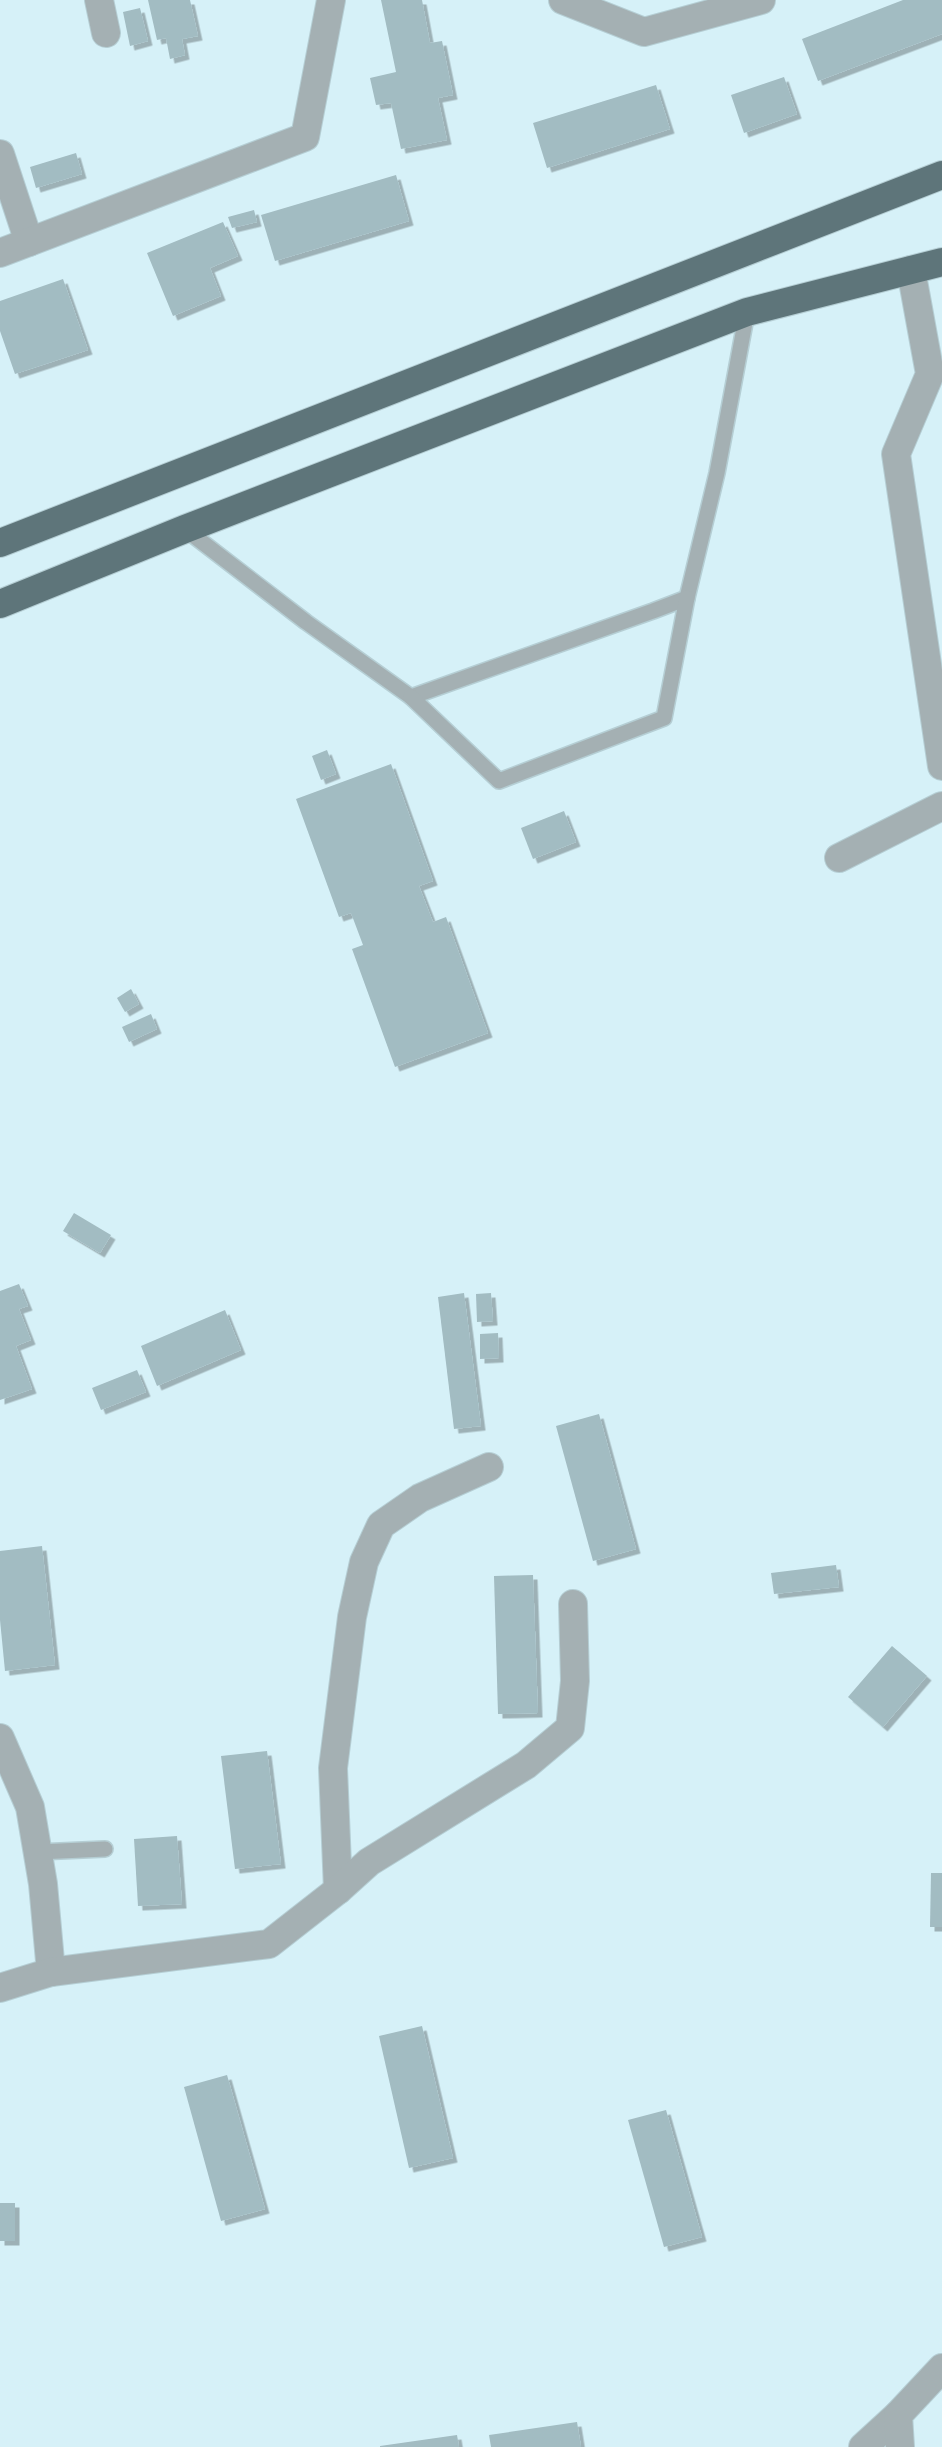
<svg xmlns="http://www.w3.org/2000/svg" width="942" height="2447" font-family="Arial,sans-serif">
<defs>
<filter id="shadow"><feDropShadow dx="4.5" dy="4.5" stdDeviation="0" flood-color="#0004"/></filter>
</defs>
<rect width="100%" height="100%" fill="#d6f1f8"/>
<!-- building -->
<g fill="#a2bcc2" filter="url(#shadow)">
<polygon points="148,0 190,0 198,36 182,39 185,55 170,59 166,38 157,40"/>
<polygon points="381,0 422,0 430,43 442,41 453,95 438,98 447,140 401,149 391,103 376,105 370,78 396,72"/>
<polygon points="903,0 942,0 942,34 818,81 802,39"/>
<polygon points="140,8 148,41 130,46 123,12"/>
<polygon points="784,77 797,114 744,133 731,95"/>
<polygon points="656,85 670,129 547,168 533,123"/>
<polygon points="76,153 82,174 36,188 30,167"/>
<polygon points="396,175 409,221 275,261 261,215"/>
<polygon points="254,210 257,222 232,228 228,217"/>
<polygon points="223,222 238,256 210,268 221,296 173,316 147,253"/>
<polygon points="63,279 88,350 15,374 0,331 0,301"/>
<polygon points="327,750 336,774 321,780 312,756"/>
<polygon points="391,764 433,881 419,886 433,922 446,917 488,1033 395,1067 352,949 363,945 351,913 339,917 296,799"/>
<polygon points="564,811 576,842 533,859 521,828"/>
<polygon points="131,989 139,1004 125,1012 117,998"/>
<polygon points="151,1014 157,1029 129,1042 122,1027"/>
<polygon points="74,1213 111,1235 100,1253 63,1231"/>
<polygon points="19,1284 28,1306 19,1309 31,1340 16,1346 32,1389 0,1400 0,1291"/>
<polygon points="464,1293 481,1426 454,1429 438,1297"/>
<polygon points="491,1293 493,1321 477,1322 476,1294"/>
<polygon points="225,1310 241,1350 157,1386 141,1346"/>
<polygon points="498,1333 499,1358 480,1359 480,1334"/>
<polygon points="137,1370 146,1392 101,1410 92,1388"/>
<polygon points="599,1414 636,1549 593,1561 556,1426"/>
<polygon points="42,1546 55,1665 5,1671 0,1620 0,1551"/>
<polygon points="836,1565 839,1587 774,1594 771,1573"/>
<polygon points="533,1575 538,1713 498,1714 494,1576"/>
<polygon points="892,1646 927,1676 883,1727 848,1697"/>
<polygon points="267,1751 281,1864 235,1869 221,1756"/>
<polygon points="177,1836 182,1904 138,1906 134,1839"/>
<polygon points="931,1873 942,1873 942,1927 930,1927"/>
<polygon points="422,2026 453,2158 409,2168 379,2036"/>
<polygon points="227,2075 265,2209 221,2221 184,2087"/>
<polygon points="666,2110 702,2237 664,2247 628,2120"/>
<rect x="0" y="2203" width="15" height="38"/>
<polygon points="577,2422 581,2447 491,2447 489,2435"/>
<polygon points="457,2435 459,2447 380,2447 380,2446"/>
</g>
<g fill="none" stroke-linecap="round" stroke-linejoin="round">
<!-- service casing -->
<g stroke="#b5ced4" stroke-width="18">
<g id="service">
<polyline points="185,529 306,622 411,697 653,611 687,598 717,473 747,312"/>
<polyline points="411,697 499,781 664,718 687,598"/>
<polyline points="38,1852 105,1849"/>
</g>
</g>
<!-- minor casing -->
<g stroke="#b5ced4" stroke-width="30">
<g id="minor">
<polyline points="99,0 106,33"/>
<polyline points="563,0 644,32 761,0"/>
<polyline points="0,154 29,242"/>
<polyline points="0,253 305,137 331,0"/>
<polyline points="911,270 930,374 896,454 942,766"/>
<polyline points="839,858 942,806"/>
<polyline points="0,1738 30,1807 43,1884 51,1972"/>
<polyline points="338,1890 333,1768 352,1617 364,1562 381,1525 420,1498 489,1467"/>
<polyline points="0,1988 51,1972 269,1944 338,1890 369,1862 526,1765 570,1728 575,1681 573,1604"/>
<polyline points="863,2447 898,2415"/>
<polyline points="900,2447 898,2415 942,2368"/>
</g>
</g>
<!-- trunk casing -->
<g stroke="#b5ced4" stroke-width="30">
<g id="trunk">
<polyline points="0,543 942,175"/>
<polyline points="0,604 185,529 747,312 942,262"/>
</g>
</g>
<!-- service -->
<use href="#service" stroke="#a4b0b3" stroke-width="15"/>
<!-- minor -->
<use href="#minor" stroke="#a4b0b3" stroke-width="28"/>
<!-- trunk -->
<use href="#trunk" stroke="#5e757a" stroke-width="28"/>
</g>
</svg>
